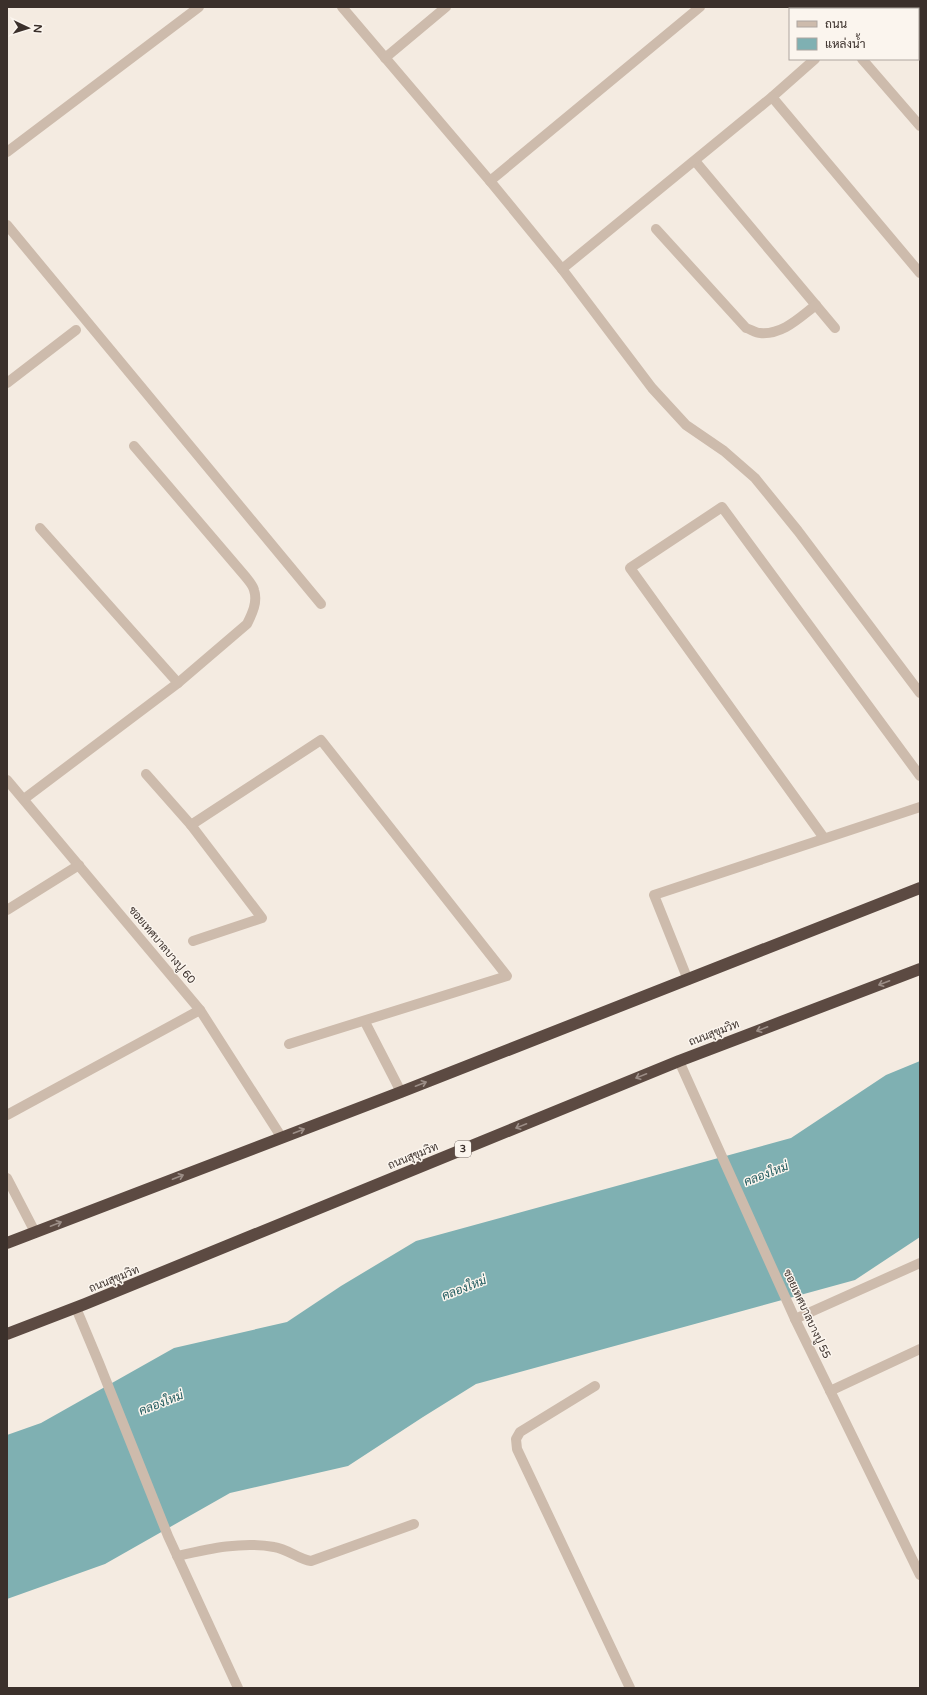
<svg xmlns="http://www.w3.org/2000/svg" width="927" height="1695" font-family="'Varela Round',Sarabun,sans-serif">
<rect width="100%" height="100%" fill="#f4ebe1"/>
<!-- water -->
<polygon fill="#7fb0b2" points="920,1061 920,1237 855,1280 476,1384 423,1417 348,1466 230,1493 105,1564 7,1599 7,1435 41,1423 174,1348 287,1322 341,1286 416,1241 791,1138 886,1075"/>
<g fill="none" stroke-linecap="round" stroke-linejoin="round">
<!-- minor -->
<g stroke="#cdbbac" stroke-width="10">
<polyline points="342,7 490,181 562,269 652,388 686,425 724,451 755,478 798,531 920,693"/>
<polyline points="873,9 876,7"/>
<polyline points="385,58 446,7"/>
<polyline points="862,59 920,126"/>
<polyline points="772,97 920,273"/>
<polyline points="7,152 199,7"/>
<polyline points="695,161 835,328"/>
<polyline points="490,181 700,7"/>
<polyline points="7,225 321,604"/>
<path d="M656,229L746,328C750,329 756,333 760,333C783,335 800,317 816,305"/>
<polyline points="562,269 772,97 815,59"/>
<polyline points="7,383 76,330"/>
<polyline points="40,528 178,683"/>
<polyline points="146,774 191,825 262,918 193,941"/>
<polyline points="7,780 200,1010 282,1138"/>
<path d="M24,799L178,683L247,624C252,614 258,602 254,590C253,585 248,580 245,576L134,446"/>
<polyline points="191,825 321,740 507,976 289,1044"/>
<polyline points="824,838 630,568 722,507 920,776"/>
<polyline points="7,910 79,865"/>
<polyline points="688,980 654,895 920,807"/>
<polyline points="365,1022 401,1092"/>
<polyline points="679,1061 795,1319 920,1575"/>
<polyline points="7,1115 200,1010"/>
<polyline points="7,1178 35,1232"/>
<polyline points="76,1308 99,1363 168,1536 238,1688"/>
<polyline points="795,1319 920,1263"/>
<polyline points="595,1386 520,1432 516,1439 517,1449 630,1688"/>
<polyline points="830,1391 920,1349"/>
<path d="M177,1556C208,1549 242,1541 274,1547C288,1549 298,1559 311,1561L414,1524"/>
</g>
<!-- highway -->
<g stroke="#5c4a42" stroke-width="12">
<polyline points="7,1243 401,1092 920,888"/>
<polyline points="7,1334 85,1304 679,1061 920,969"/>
</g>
</g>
<!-- one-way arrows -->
<defs><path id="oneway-shaft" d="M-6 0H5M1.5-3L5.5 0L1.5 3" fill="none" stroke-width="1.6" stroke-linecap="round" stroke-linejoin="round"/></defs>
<g stroke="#9c8e87">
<use href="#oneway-shaft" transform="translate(884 983) rotate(159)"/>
<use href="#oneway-shaft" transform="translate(762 1029) rotate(159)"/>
<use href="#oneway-shaft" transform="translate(641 1076) rotate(158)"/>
<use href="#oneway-shaft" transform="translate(421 1084) rotate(-21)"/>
<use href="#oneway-shaft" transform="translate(521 1126) rotate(158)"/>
<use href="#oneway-shaft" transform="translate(299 1131) rotate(-21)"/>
<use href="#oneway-shaft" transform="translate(178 1177) rotate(-21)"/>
<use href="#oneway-shaft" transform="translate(56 1224) rotate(-21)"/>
</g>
<g text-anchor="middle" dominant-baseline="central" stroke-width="3" stroke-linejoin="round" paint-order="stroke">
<!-- shield labels -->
<rect fill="#fbf5ee" stroke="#756b66" stroke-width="1" x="455" y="1141" width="16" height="16" rx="3"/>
<g font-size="10" font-weight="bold" fill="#3b302b">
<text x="463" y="1149">3</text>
</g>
<!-- street labels -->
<g font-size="11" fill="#3b302b" stroke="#fbf5ee">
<text transform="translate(162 945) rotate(50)">ซอยเทศบาลบางปู 60</text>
<text transform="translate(714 1033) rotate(-21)">ถนนสุขุมวิท</text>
<text transform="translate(413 1156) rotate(-22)">ถนนสุขุมวิท</text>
<text transform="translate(114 1279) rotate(-22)">ถนนสุขุมวิท</text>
<text transform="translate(807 1314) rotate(65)">ซอยเทศบาลบางปู 55</text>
</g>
<!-- water labels -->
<g font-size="12" font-style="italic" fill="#1f5a5e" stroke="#fbf5ee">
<text transform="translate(766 1174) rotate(-21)">คลองใหม่</text>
<text transform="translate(464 1288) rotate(-21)">คลองใหม่</text>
<text transform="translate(161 1403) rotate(-21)">คลองใหม่</text>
</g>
</g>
<!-- border -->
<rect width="927" height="1695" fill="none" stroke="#3b302b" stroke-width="16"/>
<!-- legend -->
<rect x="789" y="8" width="130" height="52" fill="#fbf5ee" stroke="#aea6a0"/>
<rect x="797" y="21" width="20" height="6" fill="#cdbbac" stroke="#aea6a0"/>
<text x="825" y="28" font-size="12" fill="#3b302b">ถนน</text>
<rect x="797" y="38" width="20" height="12" fill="#7fb0b2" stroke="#aea6a0"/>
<text x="825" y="48" font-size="12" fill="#3b302b">แหล่งน้ำ</text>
<!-- north arrow -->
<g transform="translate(28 28) rotate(94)" stroke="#fbf5ee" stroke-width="3" paint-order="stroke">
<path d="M0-3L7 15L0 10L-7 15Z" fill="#3b302b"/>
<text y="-6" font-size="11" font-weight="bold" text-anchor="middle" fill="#3b302b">N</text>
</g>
</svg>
